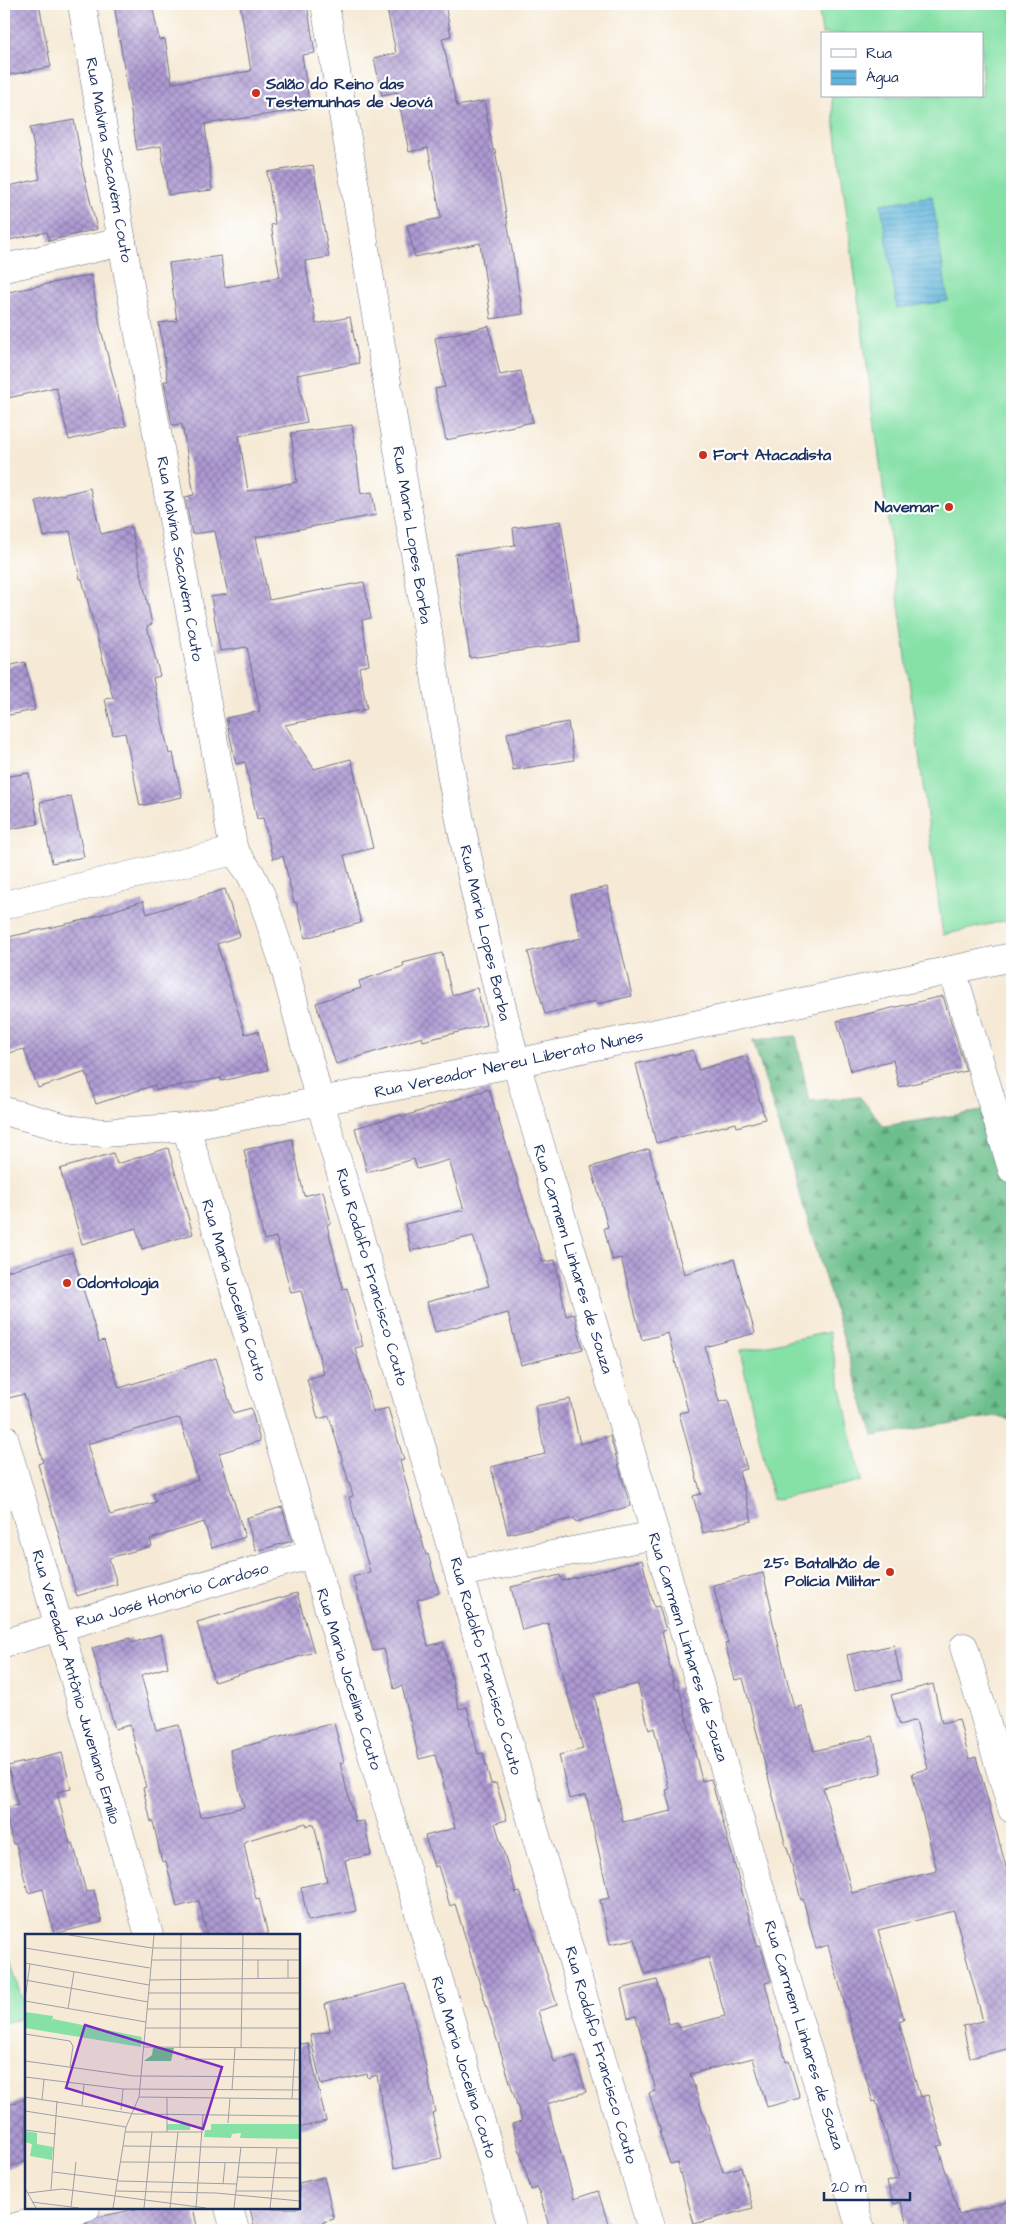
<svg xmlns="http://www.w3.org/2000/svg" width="1016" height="2234" font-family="'Architects Daughter',sans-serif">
<defs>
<pattern id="forest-firs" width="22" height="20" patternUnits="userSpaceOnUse" patternTransform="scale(1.25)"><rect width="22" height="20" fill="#6cbf8c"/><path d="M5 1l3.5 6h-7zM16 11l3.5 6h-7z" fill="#589c76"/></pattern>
<pattern id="water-rules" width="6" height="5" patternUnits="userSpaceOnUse" patternTransform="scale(1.25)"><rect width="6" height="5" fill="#60b5dc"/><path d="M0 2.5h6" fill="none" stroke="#4e94b6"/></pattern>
<pattern id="building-cross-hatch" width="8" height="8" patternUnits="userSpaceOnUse" patternTransform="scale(1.25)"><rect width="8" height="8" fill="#ae9ad2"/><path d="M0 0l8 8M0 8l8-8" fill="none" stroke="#8d7eae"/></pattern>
</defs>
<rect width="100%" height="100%" fill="#fff"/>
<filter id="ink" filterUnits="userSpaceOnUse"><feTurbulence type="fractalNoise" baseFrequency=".02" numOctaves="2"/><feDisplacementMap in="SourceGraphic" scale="10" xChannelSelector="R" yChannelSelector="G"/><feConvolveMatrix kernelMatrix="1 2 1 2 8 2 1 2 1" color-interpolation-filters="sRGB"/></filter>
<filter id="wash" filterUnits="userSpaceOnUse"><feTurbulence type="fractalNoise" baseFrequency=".0096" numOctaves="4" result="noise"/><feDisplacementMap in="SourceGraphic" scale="20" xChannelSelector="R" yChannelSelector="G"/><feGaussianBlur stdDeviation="1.12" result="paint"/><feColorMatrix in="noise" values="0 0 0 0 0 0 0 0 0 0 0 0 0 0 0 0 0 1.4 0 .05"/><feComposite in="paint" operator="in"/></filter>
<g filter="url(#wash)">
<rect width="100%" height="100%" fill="#f6ead6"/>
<!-- grass -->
<g fill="#86e1a7" stroke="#508882">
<polygon points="818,4 1012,4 1012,919 943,935 831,96 982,96 982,34 822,34"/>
<polygon points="829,1332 861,1481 773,1500 740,1351"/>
<polygon points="4,1940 26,2013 26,2017 4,2023"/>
</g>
<!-- forest -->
<polygon fill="url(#forest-firs)" stroke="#447775" points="796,1036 809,1101 860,1097 884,1126 982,1111 1012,1205 1012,1421 996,1416 873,1436 753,1040"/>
<!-- water -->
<polygon fill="url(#water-rules)" stroke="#3e729d" points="932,196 948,301 897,308 881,204"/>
<g id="blocks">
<!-- building -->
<g fill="url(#building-cross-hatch)" fill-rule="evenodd">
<polygon points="4,4 39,4 51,67 4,76"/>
<polygon points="114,4 152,4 159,40 165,39 172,83 251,71 240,4 307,4 315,53 302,55 310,108 205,124 212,190 168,195 161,146 137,150"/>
<polygon points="386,4 445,4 451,36 442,38 457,106 484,101 493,150 495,150 523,314 491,319 480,243 415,257 407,225 441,218 428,148 409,152 397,92 382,95 374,58 396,53"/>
<polygon points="74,120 82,162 81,163 97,229 49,241 47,232 4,241 4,187 40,179 30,128"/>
<polygon points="313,165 329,257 305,261 316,324 350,317 359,363 297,375 307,422 239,436 248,491 297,482 291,433 352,425 361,494 372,492 376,515 256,537 269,600 364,582 371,618 362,620 369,665 359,667 367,709 285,725 314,769 351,759 373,848 344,855 361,923 305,938 296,902 294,903 283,856 273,859 263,818 257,819 245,762 236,764 226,718 260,711 247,647 220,651 211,597 228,594 215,531 192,534 185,497 194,495 182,424 172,425 164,381 168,381 159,323 177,321 169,263 221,256 225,287 280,277 271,225 275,224 267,172"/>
<polygon points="91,275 100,326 126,426 69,440 56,387 4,399 4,293"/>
<polygon points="489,326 500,375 521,371 533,422 446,440 435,389 445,387 435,338"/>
<polygon points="90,488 101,534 131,527 152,624 147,626 160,676 153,678 169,754 173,753 182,797 140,806 125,733 113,735 105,699 113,698 82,579 80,579 70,531 44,537 36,501"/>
<polygon points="561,521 579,642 470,658 455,554 515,545 513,528"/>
<polygon points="25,662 35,710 4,716 4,667"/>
<polygon points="568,722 574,760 513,770 507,733"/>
<polygon points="29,773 38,824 4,830 4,777"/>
<polygon points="71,796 84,857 52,863 40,802"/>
<polygon points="607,887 632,996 597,1004 596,1001 545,1014 528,952 581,938 571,895"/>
<polygon points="225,889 240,936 217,944 245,1034 258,1031 268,1070 222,1081 221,1078 156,1090 155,1085 96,1104 86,1072 38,1088 24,1049 4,1054 4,938 84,920 143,901 147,914"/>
<polygon points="442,953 452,995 477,988 486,1025 423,1041 422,1037 336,1064 316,1003 361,988 359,981 404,966 403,963"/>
<polygon points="943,996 966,1071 899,1087 893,1060 851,1071 837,1021"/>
<polygon points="693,1050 698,1070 747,1056 765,1119 737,1127 736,1123 656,1143 636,1064"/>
<polygon points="489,1089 543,1262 555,1260 566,1316 574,1314 583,1349 521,1365 508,1313 435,1332 427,1302 489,1286 473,1236 411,1251 405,1224 464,1210 449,1160 417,1169 414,1159 367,1172 355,1128 401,1115 402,1117"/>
<polygon points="292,1139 304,1196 323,1191 331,1223 327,1225 343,1289 347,1288 363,1346 355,1348 373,1412 388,1408 404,1460 400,1461 426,1555 428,1554 439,1593 417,1600 428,1646 443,1642 459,1709 467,1707 478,1754 483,1753 491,1784 496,1783 507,1820 495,1823 516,1893 520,1892 557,2005 538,2011 554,2062 575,2056 586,2092 547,2104 574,2199 598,2191 610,2230 550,2230 538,2188 531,2190 512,2124 522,2121 455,1904 450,1906 438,1866 434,1867 425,1836 455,1828 447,1796 435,1755 419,1759 402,1686 394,1689 384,1649 373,1651 353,1577 370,1572 349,1497 353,1496 329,1416 318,1419 307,1379 324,1374 301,1291 291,1293 276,1237 264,1240 244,1150"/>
<polygon points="168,1148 193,1234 142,1249 136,1228 82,1244 60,1169 113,1153 117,1164"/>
<polygon points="649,1149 684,1274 734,1259 755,1333 705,1347 719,1402 728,1400 747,1469 739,1471 752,1521 703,1533 693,1496 701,1494 679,1413 688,1411 668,1333 642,1340 621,1258 612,1260 604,1228 608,1227 591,1167"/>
<path d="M72,1252L99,1342L104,1340L119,1388L216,1358L233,1413L251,1408L260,1441L219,1453L245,1537L212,1548L204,1522L150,1539L152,1546L109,1558L117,1584L77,1596L38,1464L43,1462L24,1394L9,1398L4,1378V1272ZM177,1418L180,1419L198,1480L153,1494L156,1502L110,1515L87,1444Z"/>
<polygon points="570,1399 580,1444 610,1436 630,1506 576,1522 574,1518 508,1534 491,1467 545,1454 535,1406"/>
<polygon points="282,1507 292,1541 256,1551 246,1518"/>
<path d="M642,1560L654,1607L659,1606L666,1630L662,1631L675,1689L679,1688L702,1781L711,1779L757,1946L760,1945L771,1981L765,1983L786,2062L789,2061L800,2098L767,2107L753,2058L690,2074L723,2172L741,2167L753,2208L694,2224L677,2162L670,2164L659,2131H661L649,2093L656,2091L636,2016L628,2018L621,1989L657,1980L669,2024L677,2022L679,2028L725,2016L708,1957L645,1974L635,1939L610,1944L600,1900L609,1898L586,1795L569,1799L559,1755L583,1749L548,1623L522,1630L511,1587L560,1575L562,1581ZM638,1684L649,1730L654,1728L669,1789L666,1790L672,1811L623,1822L594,1694Z"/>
<polygon points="763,1573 772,1610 770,1610 794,1708 802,1706 814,1751 873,1736 882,1773 823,1788 852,1893 937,1871 912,1773 928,1769 916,1720 900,1725 891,1695 933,1684 942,1723 959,1719 969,1759 976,1757 1012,1889 1012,1999 1007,2001 1012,2024 1012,2048 970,2058 963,2026 983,2021 954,1911 878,1930 904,2020 899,2022 920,2097 928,2095 943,2145 938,2146 959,2215 1012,2201 1012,2230 908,2230 901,2202 894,2204 887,2182 899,2178 876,2101 873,2102 828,1945 816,1949 803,1899 801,1900 787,1847 786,1847 743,1678 735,1680 725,1644 728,1643 713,1585"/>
<polygon points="297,1593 314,1652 214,1682 197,1622"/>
<polygon points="161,1634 168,1667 141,1675 156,1730 179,1725 200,1817 244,1807 230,1750 334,1723 344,1762 340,1763 355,1822 364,1821 371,1855 345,1860 356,1911 308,1921 301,1887 327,1881 314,1824 307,1826 306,1823 245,1841 244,1844 256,1899 259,1898 268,1935 207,1935 199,1901 177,1907 166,1861 162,1862 153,1821 151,1822 143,1788 146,1787 130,1725 115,1729 92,1648 130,1638 132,1643"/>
<polygon points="894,1645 901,1680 855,1690 847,1655"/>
<polygon points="62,1753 71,1789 57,1792 70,1844 73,1843 86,1892 94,1890 102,1922 54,1934 43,1889 28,1893 16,1844 13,1844 4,1808 18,1805 8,1766"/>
<polygon points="405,1984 425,2063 435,2112 432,2113 442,2158 394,2168 377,2075 368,2078 367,2074 321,2085 310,2035 330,2031 325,2004"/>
<polygon points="308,2043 326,2121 299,2128 299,2044"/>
<polygon points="26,2099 26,2161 4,2169 4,2106"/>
<polygon points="324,2177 334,2219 323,2222 325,2230 255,2230 250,2208 299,2208 299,2183"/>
<polygon points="141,2208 193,2208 198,2230 85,2230 84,2225 98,2217"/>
</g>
</g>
</g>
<g filter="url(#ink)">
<use href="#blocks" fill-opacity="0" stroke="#687088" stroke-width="1"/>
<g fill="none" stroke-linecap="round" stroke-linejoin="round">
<!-- minor casing -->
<g stroke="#687088" stroke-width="29">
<g id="minor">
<polyline points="82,4 122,242 234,851 250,873 261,895 283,961 320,1102 652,2230"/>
<path d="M325,4L452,779C470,875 492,969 516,1063L861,2230"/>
<polyline points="4,268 122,242"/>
<polyline points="4,905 234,851"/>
<polyline points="952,970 1012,1169"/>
<polyline points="186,1127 513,2230"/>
<polyline points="4,1438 149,1935"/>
<polyline points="459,1573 655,1535"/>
<polyline points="4,1643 312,1554"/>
<polyline points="964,1647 1012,1809"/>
<polyline points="229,2208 235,2230"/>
<polyline points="4,2230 86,2208"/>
</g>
</g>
<!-- major casing -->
<g stroke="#687088" stroke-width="29">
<polyline id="major" points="4,1111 74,1130 104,1133 186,1127 516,1063 1012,957"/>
</g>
<!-- minor -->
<use href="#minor" stroke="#fff" stroke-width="28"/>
<!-- major -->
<use href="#major" stroke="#fff" stroke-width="28"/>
</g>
</g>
<!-- markers -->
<g fill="#c8321e" stroke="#fff" stroke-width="2">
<circle cx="256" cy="93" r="5"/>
<circle cx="703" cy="455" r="5"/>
<circle cx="949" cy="507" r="5"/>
<circle cx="67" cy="1283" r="5"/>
<circle cx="890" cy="1572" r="5"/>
</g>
<g text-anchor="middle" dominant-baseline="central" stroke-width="4.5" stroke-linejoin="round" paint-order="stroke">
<!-- poi labels -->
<g font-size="16" font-weight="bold" fill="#1b2f5e" stroke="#fff" text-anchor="start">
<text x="266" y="84">Salão do Reino das<tspan x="266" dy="18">Testemunhas de Jeová</tspan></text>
<text x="713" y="455">Fort Atacadista</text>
<text x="939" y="507" text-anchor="end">Navemar</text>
<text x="77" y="1283">Odontologia</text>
<text x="880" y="1563" text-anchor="end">25º Batalhão de<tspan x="880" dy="18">Polícia Militar</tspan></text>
</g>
<!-- street labels -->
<g font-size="16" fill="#1b2f5e" stroke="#fff">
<text transform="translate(109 160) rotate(80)">Rua Malvina Sacavém Couto</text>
<text transform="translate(412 535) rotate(81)">Rua Maria Lopes Borba</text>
<text transform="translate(180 559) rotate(80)">Rua Malvina Sacavém Couto</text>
<text transform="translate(485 933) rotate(77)">Rua Maria Lopes Borba</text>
<text transform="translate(509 1064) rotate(-12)">Rua Vereador Nereu Liberato Nunes</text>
<text transform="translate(573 1259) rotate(73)">Rua Carmem Linhares de Souza</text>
<text transform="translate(372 1277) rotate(74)">Rua Rodolfo Francisco Couto</text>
<text transform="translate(234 1290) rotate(73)">Rua Maria Jocelina Couto</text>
<text transform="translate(172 1595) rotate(-16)">Rua José Honório Cardoso</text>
<text transform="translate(688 1647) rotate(73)">Rua Carmem Linhares de Souza</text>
<text transform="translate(486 1666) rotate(74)">Rua Rodolfo Francisco Couto</text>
<text transform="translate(349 1679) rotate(73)">Rua Maria Jocelina Couto</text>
<text transform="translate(76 1687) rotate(74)">Rua Vereador Antônio Juveniano Emílio</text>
<text transform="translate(804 2035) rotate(73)">Rua Carmem Linhares de Souza</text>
<text transform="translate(601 2055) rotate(74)">Rua Rodolfo Francisco Couto</text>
<text transform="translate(464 2067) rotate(73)">Rua Maria Jocelina Couto</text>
</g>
</g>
<!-- overview -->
<g transform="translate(25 1934)">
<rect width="275" height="275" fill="#f6ead6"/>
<path d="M0,78L28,82L27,89L28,85L117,103L116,113L0,94ZM142,190H165V196H142ZM186,190H275V205L215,204L216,199L207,200L206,204L179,203L180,196H186ZM0,197L12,199V210L28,213L27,226L5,222L7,210L0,208Z" fill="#86e1a7"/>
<path d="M128,114H149L146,127H119L127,121Z" fill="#6cbf8c"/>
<path fill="none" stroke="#9e9fa6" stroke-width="1" d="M44,1L127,14M0,14L125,34M128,14L275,15M126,26H275M233,26V44M263,26V44M0,29L124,51M0,46L123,68M125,46L275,44M123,59H275M0,65L5,30M0,67L121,88M43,75L49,38M122,75H275M120,94H275M0,100L45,107L48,112L45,133M119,113L275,114M155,114L156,1M216,114L218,1M160,125L275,126M0,127L109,142L275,143M0,143L98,155L275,156M207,156L210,114M0,163L110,180L275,182M114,163L275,165M17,165L19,146M267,165L270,114M57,171L59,151M96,176L98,155M0,177L101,193M203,189L205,164M0,196L31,200M101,198H178M142,198V164M98,212L275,214M96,228L275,229M28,238L93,246M212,243L275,244M93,247L212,250M198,250L200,229M0,254L11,274M26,256L32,167M91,257L191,259L275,267M211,257H275M3,259L37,255L181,274M7,268L54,274M46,273L51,228M88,274L101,193L114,163L129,1M119,274L127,198M145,274L153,198M171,274L178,181M209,274L216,213M245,274L252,214"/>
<path fill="#7b2cbf" fill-opacity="0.15" stroke="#7b2cbf" stroke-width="2.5" d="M60,91L197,133L178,195L41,154Z"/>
<rect width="275" height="275" fill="none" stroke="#1b2f5e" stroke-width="2.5"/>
</g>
<!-- margin -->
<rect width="1016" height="2234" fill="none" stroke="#fff" stroke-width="20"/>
<!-- legend -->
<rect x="821" y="32" width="162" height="65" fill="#ffffff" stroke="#a4acbf"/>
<rect x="831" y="49" width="25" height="8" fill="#ffffff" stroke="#a4acbf"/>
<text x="866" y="58" font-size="15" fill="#1b2f5e">Rua</text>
<rect x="831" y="70" width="25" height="15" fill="url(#water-rules)" stroke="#a4acbf"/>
<text x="866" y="82" font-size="15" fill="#1b2f5e">Água</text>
<!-- scale -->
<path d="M824 2192v8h86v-8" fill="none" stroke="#1b2f5e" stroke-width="2.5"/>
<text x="831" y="2192" font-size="15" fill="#1b2f5e" stroke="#ffffff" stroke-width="4" paint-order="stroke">20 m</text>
</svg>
